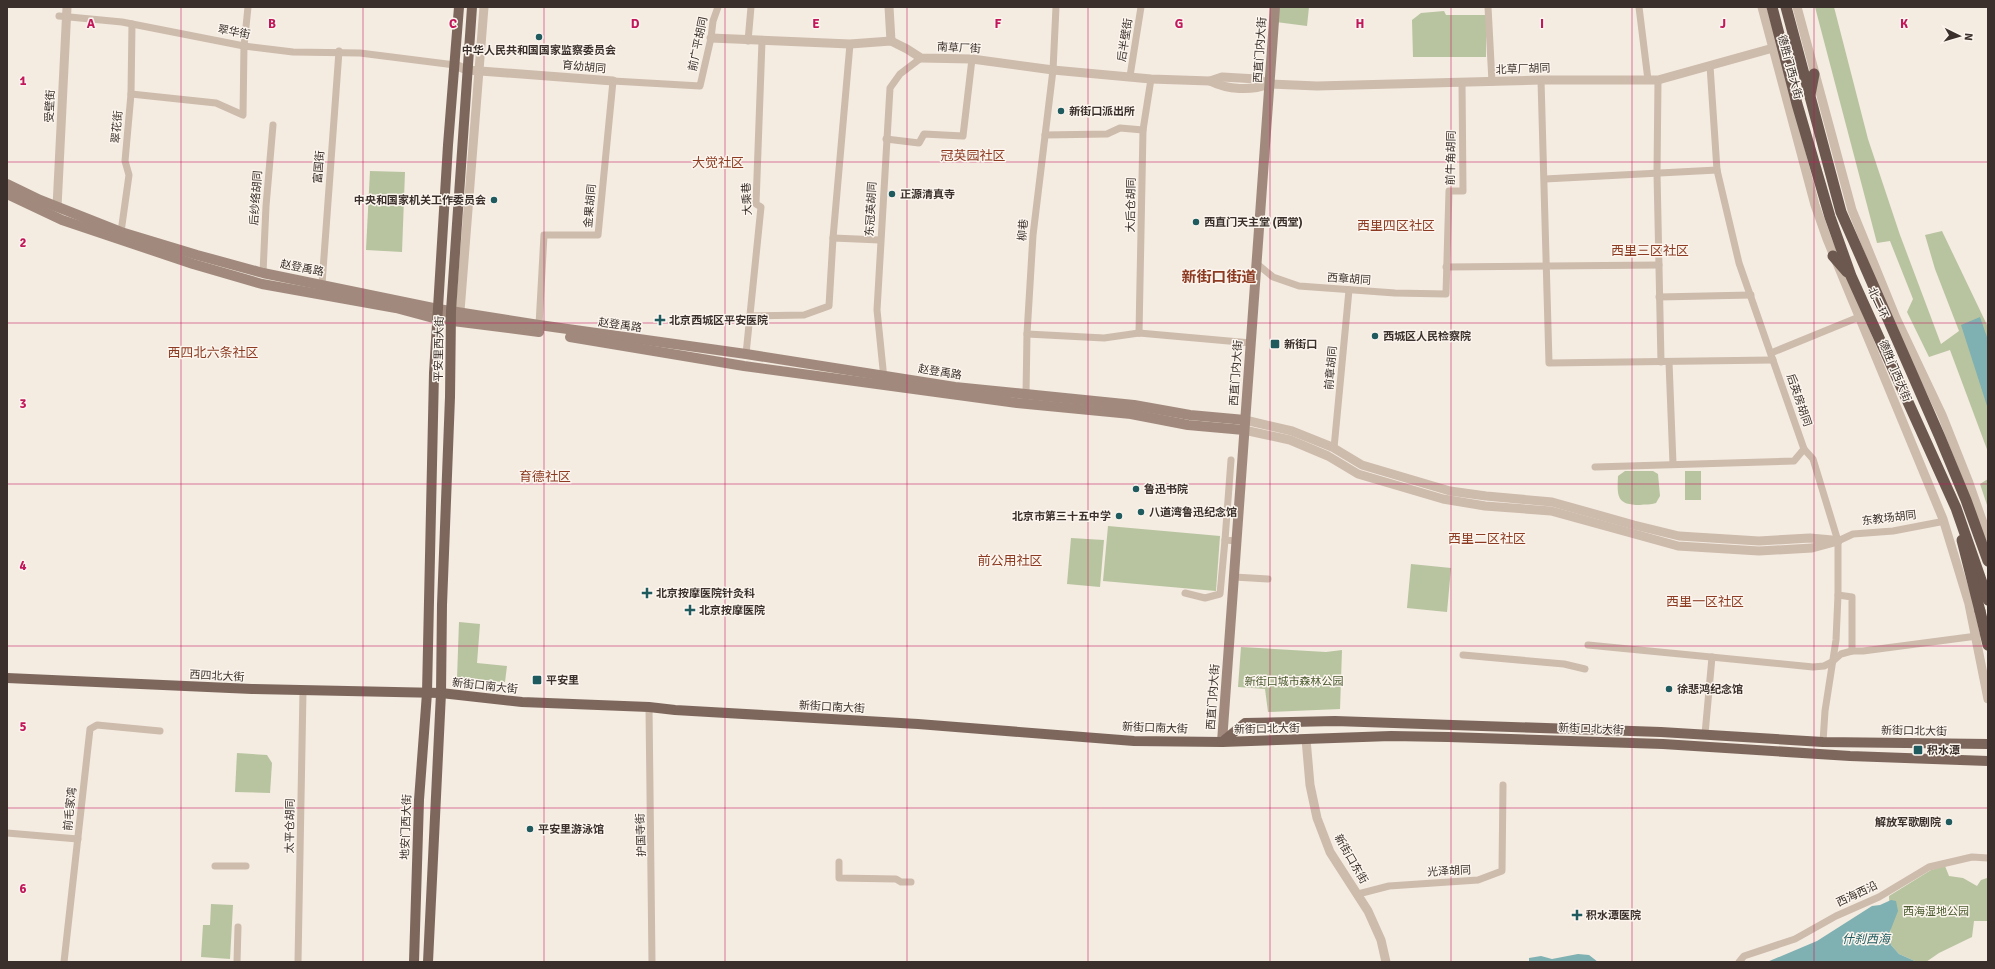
<svg xmlns="http://www.w3.org/2000/svg" width="1995" height="969" font-family="Signika,'Noto Sans SC',sans-serif">
<rect width="100%" height="100%" fill="#f4ebe1"/>
<!-- green -->
<g fill="#b8c4a0">
<polygon points="1278,7 1309,7 1307,26 1276,22"/>
<polygon points="1815,7 1834,7 1868,139 1900,235 1941,344 1959,331 1935,269 1925,235 1942,231 1988,327 1988,452 1950,350 1929,357 1907,312 1913,299 1890,241 1877,243"/>
<polygon points="1444,11 1446,15 1486,15 1486,57 1413,57 1412,20 1421,13"/>
<polygon points="370,171 405,172 402,252 366,250"/>
<path d="M1625,471H1653L1658,474L1660,496L1656,503C1651,505 1645,504 1640,505C1617,505 1617,497 1618,476Z"/>
<rect x="1685" y="471" width="16" height="29"/>
<polygon points="1988,479 1988,508 1980,484"/>
<polygon points="1108,526 1220,536 1216,591 1103,581"/>
<polygon points="1071,538 1104,540 1100,587 1067,584"/>
<polygon points="1411,564 1451,568 1447,612 1407,608"/>
<polygon points="459,622 480,624 477,663 507,666 505,682 457,679"/>
<polygon points="1241,647 1326,652 1342,650 1340,709 1268,712 1265,689 1238,687"/>
<polygon points="237,753 267,755 272,763 270,793 235,792"/>
<polygon points="1945,866 1949,876 1963,878 1977,886 1981,880 1987,878 1987,921 1974,921 1972,937 1939,953 1926,962 1917,962 1899,954 1891,945 1889,896 1931,870"/>
<polygon points="211,904 233,905 230,959 201,957 203,925 210,925"/>
</g>
<!-- water -->
<g fill="#7fb0b2">
<polygon points="1980,317 1988,340 1988,409 1961,325"/>
<polygon points="1891,900 1896,901 1898,911 1889,934 1891,945 1899,954 1917,962 1767,962 1817,941 1872,906 1880,905"/>
<polygon points="1578,954 1589,955 1598,962 1529,962 1529,958 1541,956 1552,959"/>
</g>
<g fill="none" stroke-linecap="round" stroke-linejoin="round">
<!-- minor -->
<g stroke="#cdbbac" stroke-width="7">
<polyline points="1488,7 1492,82"/>
<polyline points="1639,7 1648,80"/>
<polyline points="59,16 122,22 244,46 293,52 360,53 455,65"/>
<polyline points="748,41 751,7"/>
<polyline points="1710,66 1717,170 1739,263 1804,449 1813,459 1838,541 1838,595 1836,640 1825,711 1823,742"/>
<polyline points="1130,76 1141,7"/>
<polyline points="1541,80 1549,363 1773,360"/>
<polyline points="1658,80 1657,173 1661,362"/>
<polyline points="131,94 216,103 243,115 244,46 248,7"/>
<polyline points="1045,135 1107,134 1120,128 1143,130"/>
<polyline points="886,139 919,143 924,134 963,136 972,59"/>
<polyline points="1545,179 1717,170"/>
<polyline points="121,232 129,175 125,161 131,94 132,24"/>
<polyline points="833,238 850,44"/>
<polyline points="1256,263 1273,277 1299,286 1395,293 1446,294 1449,191 1463,191 1462,82"/>
<polyline points="1446,267 1659,265"/>
<polyline points="263,273 266,206 273,125"/>
<polyline points="322,284 339,51"/>
<polyline points="1659,297 1751,295"/>
<polyline points="749,316 804,315 829,306 833,238 880,240"/>
<polyline points="539,325 544,235 598,235 613,81 700,86 711,38 713,21 718,7"/>
<polyline points="1139,333 1143,130 1151,79"/>
<polyline points="1027,334 1104,338 1139,333 1251,343"/>
<polyline points="1771,353 1859,317"/>
<polyline points="746,354 761,207 756,204 762,41"/>
<polyline points="1669,362 1673,464"/>
<polyline points="884,379 877,310 890,88 900,74 921,58"/>
<polyline points="1026,394 1027,334 1033,235 1053,70 1056,7"/>
<polyline points="1334,448 1349,290"/>
<polyline points="1231,460 1225,540 1237,541"/>
<polyline points="1595,467 1794,461 1804,449"/>
<polyline points="1838,541 1853,534 1893,531 1940,522 1943,519"/>
<polyline points="1234,577 1268,579"/>
<polyline points="1185,593 1205,598 1220,594 1225,540"/>
<polyline points="1838,595 1852,597 1852,651"/>
<polyline points="1588,645 1813,667 1824,666 1832,662 1841,654 1852,651 1863,651 1977,636"/>
<polyline points="1463,655 1564,664 1585,669"/>
<polyline points="649,707 652,962"/>
<polyline points="1705,734 1712,657"/>
<polyline points="7,833 78,839"/>
<polyline points="839,862 839,878 896,879 901,882 911,882"/>
<polyline points="215,866 246,866"/>
<polyline points="1358,894 1389,886 1478,880 1502,871 1503,785"/>
<polyline points="64,962 90,729 97,725 160,731"/>
<polyline points="237,962 238,927"/>
<polyline points="298,962 303,691"/>
<polyline points="1739,962 1744,956 1795,939 1836,916 1879,897 1929,867 1972,857 1988,858"/>
</g>
<!-- tertiary -->
<g stroke="#cdbbac" stroke-width="9">
<polyline points="889,7 891,41"/>
<polyline points="1762,7 1815,205 1827,239 1943,519 1969,604 1988,699"/>
<polyline points="1797,7 1852,210 1896,318 1942,415 1969,483 1988,537"/>
<polyline points="711,38 850,44 891,41 907,49 921,58 972,59 1053,70 1151,79 1210,81 1222,77 1257,79 1269,84 1317,86 1541,80 1658,80 1773,48"/>
<polyline points="455,65 467,70 613,81"/>
<path d="M1210,81C1228,90 1251,91 1269,84"/>
<polyline points="57,207 67,7"/>
<polyline points="454,318 460,311 484,7"/>
<polyline points="1245,420 1292,431 1332,447 1362,465 1450,491 1486,496 1552,502 1634,525 1679,536 1759,541 1810,538 1832,540"/>
<polyline points="1244,430 1290,440 1328,456 1358,474 1443,499 1485,506 1551,511 1678,546 1759,551 1812,548 1838,541"/>
<polyline points="1306,739 1310,785 1317,818 1330,852 1368,911 1381,940 1386,962"/>
</g>
<!-- secondary -->
<g stroke="#a18a7d" stroke-width="10">
<polyline points="7,184 40,200 121,232 197,255 263,273 438,309 539,325 746,354 955,387 1134,405 1190,415 1245,420"/>
<polyline points="7,194 62,220 193,264 262,284 396,308 437,319 539,332"/>
<polyline points="570,337 744,366 1017,403 1131,414 1188,425 1244,430"/>
<polyline points="1222,742 1275,7"/>
</g>
<!-- primary -->
<g stroke="#7d675c" stroke-width="10">
<polyline points="7,678 252,689 441,693 522,702 649,707 675,710 918,724 1134,741 1222,742 1391,736 1448,737 1663,744 1850,756 1988,761"/>
<polyline points="1222,742 1245,723 1335,721 1661,732 1823,742 1988,744"/>
<polyline points="414,962 419,800 427,693 434,373 448,145 459,7"/>
<polyline points="428,962 441,693 442,605 450,397 451,311 472,7"/>
</g>
<!-- trunk -->
<g stroke="#6c584f" stroke-width="11">
<polyline points="1772,7 1797,104 1830,217 1851,276 1956,508 1988,600"/>
<polyline points="1786,7 1841,212 1939,435 1966,500 1988,561"/>
<polyline points="1810,95 1814,74"/>
<polyline points="1833,256 1847,272"/>
<polyline points="1962,540 1980,611"/>
</g>
<!-- trunk-bridge -->
<polyline stroke="#6c584f" stroke-width="11" points="1980,611 1988,645"/>
</g>
<!-- grid -->
<path fill="none" stroke="#c2185b" stroke-width="1" stroke-opacity="0.55" d="M181,7V962M363,7V962M544,7V962M725,7V962M907,7V962M1088,7V962M1270,7V962M1451,7V962M1632,7V962M1814,7V962M7,162H1988M7,323H1988M7,484H1988M7,646H1988M7,808H1988"/>
<!-- markers -->
<g fill="#1f5a5e" stroke="#fbf5ee" stroke-width="1.5">
<circle cx="539" cy="37" r="4"/>
<circle cx="1061" cy="111" r="4"/>
<circle cx="892" cy="194" r="4"/>
<circle cx="494" cy="200" r="4"/>
<circle cx="1196" cy="222" r="4"/>
<path d="M658 314h4v4h4v4h-4v4h-4v-4h-4v-4h4z"/>
<circle cx="1375" cy="336" r="4"/>
<rect x="1270" y="339" width="10" height="10" rx="2"/>
<circle cx="1136" cy="489" r="4"/>
<circle cx="1141" cy="512" r="4"/>
<circle cx="1119" cy="516" r="4"/>
<path d="M645 587h4v4h4v4h-4v4h-4v-4h-4v-4h4z"/>
<path d="M688 604h4v4h4v4h-4v4h-4v-4h-4v-4h4z"/>
<rect x="532" y="675" width="10" height="10" rx="2"/>
<circle cx="1669" cy="689" r="4"/>
<rect x="1913" y="745" width="10" height="10" rx="2"/>
<circle cx="1949" cy="822" r="4"/>
<circle cx="530" cy="829" r="4"/>
<path d="M1575 909h4v4h4v4h-4v4h-4v-4h-4v-4h4z"/>
</g>
<g text-anchor="middle" dominant-baseline="central" stroke-width="3" stroke-linejoin="round" paint-order="stroke">
<!-- street labels -->
<g font-size="11" fill="#3b302b" stroke="#fbf5ee">
<text transform="translate(234 32) rotate(10)">翠华街</text>
<text transform="translate(1125 40) rotate(-81)">后半壁街</text>
<text transform="translate(698 44) rotate(-78)">前广平胡同</text>
<text transform="translate(959 48) rotate(3)">南草厂街</text>
<text transform="translate(1260 50) rotate(-86)">西直门内大街</text>
<text transform="translate(584 67) rotate(5)">育幼胡同</text>
<text transform="translate(1790 67) rotate(75)">德胜门西大街</text>
<text transform="translate(1523 69) rotate(-2)">北草厂胡同</text>
<text transform="translate(50 106) rotate(-87)">受壁街</text>
<text transform="translate(117 127) rotate(-85)">翠花街</text>
<text transform="translate(1451 158) rotate(-89)">前牛角胡同</text>
<text transform="translate(319 167) rotate(-86)">富国街</text>
<text transform="translate(256 198) rotate(-86)">后纱络胡同</text>
<text transform="translate(747 199) rotate(-93)">大乘巷</text>
<text transform="translate(1131 205) rotate(-89)">大后仓胡同</text>
<text transform="translate(590 206) rotate(-85)">金果胡同</text>
<text transform="translate(871 209) rotate(-87)">东冠英胡同</text>
<text transform="translate(1023 230) rotate(-85)">柳巷</text>
<text transform="translate(302 268) rotate(11)">赵登禹路</text>
<text transform="translate(1349 279) rotate(4)">西章胡同</text>
<text transform="translate(1878 303) rotate(65)">北二环</text>
<text transform="translate(620 325) rotate(8)">赵登禹路</text>
<text transform="translate(439 349) rotate(-89)">平安里西大街</text>
<text transform="translate(1331 368) rotate(-85)">前章胡同</text>
<text transform="translate(1895 371) rotate(67)">德胜门西大街</text>
<text transform="translate(940 372) rotate(9)">赵登禹路</text>
<text transform="translate(1236 373) rotate(-86)">西直门内大街</text>
<text transform="translate(1799 400) rotate(71)">后英房胡同</text>
<text transform="translate(1889 518) rotate(-7)">东教场胡同</text>
<text transform="translate(217 676) rotate(3)">西四北大街</text>
<text transform="translate(485 686) rotate(6)">新街口南大街</text>
<text transform="translate(1213 697) rotate(-86)">西直门内大街</text>
<text transform="translate(832 707) rotate(3)">新街口南大街</text>
<text transform="translate(1155 728) rotate(2)">新街口南大街</text>
<text transform="translate(1267 729) rotate(-1)">新街口北大街</text>
<text transform="translate(1591 729) rotate(2)">新街口北大街</text>
<text transform="translate(1914 731) rotate(1)">新街口北大街</text>
<text transform="translate(70 809) rotate(-84)">前毛家湾</text>
<text transform="translate(290 826) rotate(-89)">太平仓胡同</text>
<text transform="translate(406 827) rotate(-88)">地安门西大街</text>
<text transform="translate(641 835) rotate(-92)">护国寺街</text>
<text transform="translate(1351 859) rotate(60)">新街口东街</text>
<text transform="translate(1449 871) rotate(-3)">光泽胡同</text>
<text transform="translate(1857 894) rotate(-25)">西海西沿</text>
</g>
<!-- poi labels -->
<g font-size="11" font-weight="bold" fill="#3b302b" stroke="#fbf5ee" text-anchor="start">
<text x="539" y="50" text-anchor="middle">中华人民共和国国家监察委员会</text>
<text x="1069" y="111">新街口派出所</text>
<text x="900" y="194">正源清真寺</text>
<text x="486" y="200" text-anchor="end">中央和国家机关工作委员会</text>
<text x="1204" y="222">西直门天主堂 (西堂)</text>
<text x="669" y="320">北京西城区平安医院</text>
<text x="1383" y="336">西城区人民检察院</text>
<text x="1284" y="344">新街口</text>
<text x="1144" y="489">鲁迅书院</text>
<text x="1149" y="512">八道湾鲁迅纪念馆</text>
<text x="1111" y="516" text-anchor="end">北京市第三十五中学</text>
<text x="656" y="593">北京按摩医院针灸科</text>
<text x="699" y="610">北京按摩医院</text>
<text x="546" y="680">平安里</text>
<text x="1677" y="689">徐悲鸿纪念馆</text>
<text x="1927" y="750">积水潭</text>
<text x="1941" y="822" text-anchor="end">解放军歌剧院</text>
<text x="538" y="829">平安里游泳馆</text>
<text x="1586" y="915">积水潭医院</text>
</g>
<!-- park labels -->
<g font-size="11" fill="#4a5a2e" stroke="#fbf5ee">
<text x="1294" y="681">新街口城市森林公园</text>
<text x="1936" y="911">西海湿地公园</text>
</g>
<!-- water labels -->
<g font-size="12" font-style="italic" fill="#1f5a5e" stroke="#fbf5ee">
<text x="1866" y="939">什刹西海</text>
</g>
<!-- quarter labels -->
<g font-size="13" fill="#8c3b22" stroke="#fbf5ee">
<text x="973" y="156">冠英园社区</text>
<text x="718" y="163">大觉社区</text>
<text x="1396" y="226">西里四区社区</text>
<text x="1650" y="251">西里三区社区</text>
<text x="213" y="353">西四北六条社区</text>
<text x="545" y="477">育德社区</text>
<text x="1487" y="539">西里二区社区</text>
<text x="1010" y="561">前公用社区</text>
<text x="1705" y="602">西里一区社区</text>
</g>
<!-- district labels -->
<g font-size="15" font-weight="bold" fill="#8c3b22" stroke="#fbf5ee">
<text x="1219" y="277">新街口街道</text>
</g>
</g>
<g font-size="13" text-anchor="middle" font-weight="bold" fill="#c2185b" stroke="#fbf5ee" stroke-width="3" stroke-linejoin="round" paint-order="stroke">
<text x="91" y="28">A</text>
<text x="272" y="28">B</text>
<text x="453" y="28">C</text>
<text x="635" y="28">D</text>
<text x="816" y="28">E</text>
<text x="998" y="28">F</text>
<text x="1179" y="28">G</text>
<text x="1360" y="28">H</text>
<text x="1542" y="28">I</text>
<text x="1723" y="28">J</text>
<text x="1904" y="28">K</text>
<text x="23" y="85">1</text>
<text x="23" y="247">2</text>
<text x="23" y="408">3</text>
<text x="23" y="570">4</text>
<text x="23" y="731">5</text>
<text x="23" y="893">6</text>
</g>
<!-- border -->
<rect width="1995" height="969" fill="none" stroke="#3b302b" stroke-width="16"/>
<!-- north arrow -->
<g transform="translate(1959 36) rotate(95)" stroke="#fbf5ee" stroke-width="3" paint-order="stroke">
<path d="M0-3L7 15L0 10L-7 15Z" fill="#3b302b"/>
<text y="-6" font-size="11" font-weight="bold" text-anchor="middle" fill="#3b302b">N</text>
</g>
</svg>
